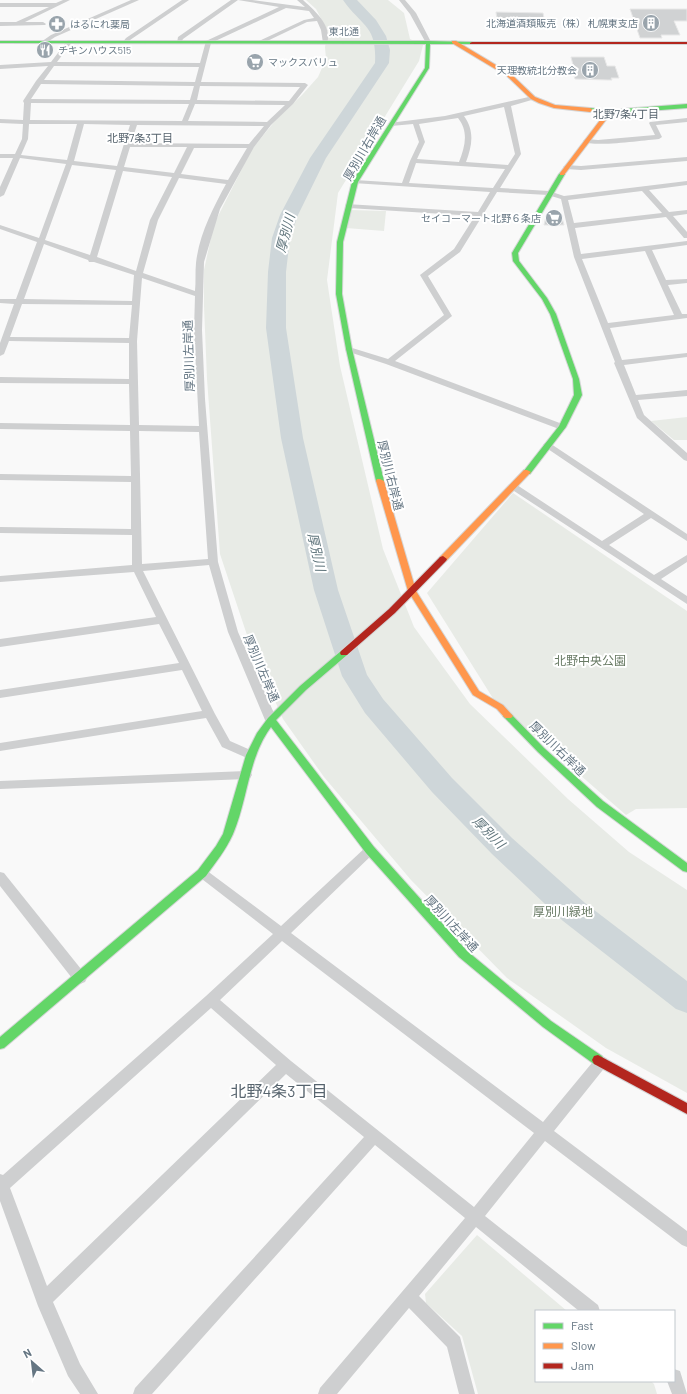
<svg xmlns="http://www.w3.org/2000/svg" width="687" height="1394" font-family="Barlow,'Noto Sans JP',sans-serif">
<rect width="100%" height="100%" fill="#f9f9f9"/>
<!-- green -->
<g fill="#e8ebe6">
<polygon points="306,0 388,0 404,13 410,39 423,45 419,61 338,193 327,280 340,366 383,549 414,627 470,704 568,799 629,852 687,890 687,1093 606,1048 507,978 411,880 324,777 283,719 251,647 220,554 207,379 204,306 204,270 214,224 252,149 275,121 302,95 318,77 326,59 325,47 328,32 316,9"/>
<polygon points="350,210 386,211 384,231 346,228"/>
<polygon points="687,417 687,440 674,440 651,421"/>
<polygon points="513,493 687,611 687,808 636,809 626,815 494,700 427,593"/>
<polygon points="477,1235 567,1311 536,1311 536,1381 651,1381 654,1384 657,1394 478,1394 462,1336 426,1303 425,1294"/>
</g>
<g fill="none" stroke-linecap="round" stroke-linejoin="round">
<!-- river -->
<path fill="#ced6d9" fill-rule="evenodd" d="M343,0H357L376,20L386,36L390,50L389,63L326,158L298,215L290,238L286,272V328L303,438L338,590L367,675L383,699L452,778L512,838L585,903L687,981V1013L676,1009L563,921L492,854L432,792L365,713L342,676L314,590L281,438L266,328L268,272L272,238L280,215L310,158L375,63C377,25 362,27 343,0Z"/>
</g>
<!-- building -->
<g fill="#d0d2d3" stroke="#e8e8e8">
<polygon points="630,9 687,9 687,21 674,21 680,35 661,35 662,38 640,38"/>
<polygon points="496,12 543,13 546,28 498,28"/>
<polygon points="571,57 604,57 607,66 615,66 619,78 611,78 612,80 608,80 575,79 571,65 573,65"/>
<polygon points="550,214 561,214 564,225 544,225 546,216"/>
</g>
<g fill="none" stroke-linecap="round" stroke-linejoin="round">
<!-- fast casing -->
<g stroke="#d5d6d7" stroke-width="2">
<g id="fast">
<polygon points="0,41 428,41 474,42 474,43 472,44 430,44 429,68 358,182 343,242 342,294 352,349 384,481 383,483 380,483 376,481 346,349 336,294 337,242 352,182 425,68 426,44 0,43"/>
<polygon points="687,104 687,108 609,114 587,110 590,108 609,110"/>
<polygon points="562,172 565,174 518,253 519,261 547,298 556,314 579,379 582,395 566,427 530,474 527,474 523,472 559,426 574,395 573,379 550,314 542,299 513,261 512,253 559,174"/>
<path d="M344,650L347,651L348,653L347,655L306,690L276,720L374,847L467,951L551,1021L602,1056L604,1060L602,1064L598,1065L594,1064L543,1027L459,957L366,853L271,727C248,758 248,799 233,834C226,850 215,863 206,876L4,1048L0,1049V1037L198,870L216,846L223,834L246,755L257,733L268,718L300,686L341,651Z"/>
<polygon points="508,713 511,714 544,748 603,801 687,863 687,872 683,871 597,807 538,752 505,718 503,716"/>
</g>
</g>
<!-- slow casing -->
<g stroke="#d5d6d7" stroke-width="2">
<g id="slow">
<polygon points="452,41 456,41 511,74 535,97 555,105 590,108 593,110 590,112 554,108 539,103 531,99 507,76 452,43"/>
<polygon points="607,111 612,112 564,175 560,175 560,173"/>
<polygon points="524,470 527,470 531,472 446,561 440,561 439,559 440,557"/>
<polygon points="377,479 380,479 384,481 416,591 479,691 503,705 513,716 511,718 505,718 497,709 473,695 408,591 376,481"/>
</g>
</g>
<!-- jam casing -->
<g stroke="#d5d6d7" stroke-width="2">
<g id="jam">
<polygon points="472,42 687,42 687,44 470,44 470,43"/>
<polygon points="443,556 447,559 446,561 395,613 347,655 341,655 340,653 341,651 389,609 440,557"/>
<polygon points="598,1055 687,1103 687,1114 594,1064 592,1060 594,1056"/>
</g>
</g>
<!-- street -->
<g fill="#cecfd0" fill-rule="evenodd">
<polygon points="63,0 70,0 25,22 43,22 46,24 45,25 0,26 0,22 16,22 49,7 0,7 0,3 56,3"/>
<polygon points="131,0 139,0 55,37 46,43 41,42 51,35"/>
<polygon points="182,0 189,0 130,40 128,43 124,43 123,42 126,38"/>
<path d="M231,0H252L305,7L297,0H303C314,10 333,26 327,43H323L321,30L317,21L307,22L263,43H259V41L304,20L314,18L309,11L286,8L211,43L201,82L305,83L308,85L293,104L271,125L254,147L220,209L204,262L202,330L205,399L218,562L238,632L277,720L275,723H267L265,720L228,632L209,565L143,571L215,714L230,741L255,752L257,755L255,758L251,759L247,758L222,747L206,718L0,751V743L202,711L182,670L0,698V690L179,663L159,624L0,647V639L156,617L134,572L0,582V576L132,565V535L0,533V527L131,529V482L0,480V474L131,476L130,431L0,429V423L130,425L129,384L0,383V377L129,379V343L9,341L4,354L0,356V343L14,304L0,303V299H16L37,242L0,229V225L39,238L66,164L20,158L4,195L0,197V187L13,158H0V154H15L22,139L23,124L0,123V119L23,120L24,103L23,101L36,81L48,66L0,69V65L51,62L67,41L69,40L72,42L57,62L200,63L206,41L279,7L238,0L183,39L181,43H177L178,37ZM54,66L199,67L195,82L44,80ZM41,84L194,86L190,100L31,99ZM200,86L300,87L289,101L197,100ZM31,103L189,104L182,121L30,120ZM195,104L285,105L267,122L188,121ZM29,124H77L67,160L21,155L28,139ZM84,124L130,125L117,166L74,161ZM137,125L264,126L249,144L131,143ZM130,147H187L174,173L124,167ZM194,148H247L228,180L181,174ZM72,165L116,170L90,255L45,240ZM123,171L172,177L150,220L136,271L97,257ZM179,178L226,184C213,208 199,235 196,263C195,272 196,282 195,291L143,273L158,220ZM44,244L88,260L89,262H94L134,275L132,301L24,299ZM142,278L195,296L194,330L199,426L139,425L137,341ZM22,304L132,305L129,338L10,337ZM139,431L199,432L208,559L142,564Z"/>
<polygon points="399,0 405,0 416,13 431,42 430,43 426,43 410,14"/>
<path d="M533,96L535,97V99L511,106L521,154L500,188L549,191L564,196L687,181V185L649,190L669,212L687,210V214L673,216L687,232V238H684L666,217L575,228L581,254L687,241V245L652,250L666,280L687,279V283L668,285L682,314H687V318L610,328L622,360L687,353V357L624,365L636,395L687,390V396L638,400L644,415L687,453V461L684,460L637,418L614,363L615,362L574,257L561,199L548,195L497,192L460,252L428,276L452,316L395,361L565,425L566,427L565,429H559L386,364L346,351L345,349L349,347L388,359L444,315L420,275L454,249L475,216L349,208L345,206L346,204L478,212L490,192L353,183L352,182L355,180L402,183L410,161L419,142L413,124L391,126L389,125V123L445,116ZM504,107L515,154L508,165L466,162C472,146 475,131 464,116ZM458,118C469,132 465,146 459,162L417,159L425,142L419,124ZM416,163L505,169L493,188L409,183ZM642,191L662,213L574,223L568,200ZM645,251L674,315L608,323L582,259Z"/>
<path d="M687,118V122L656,125L662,137L659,139C645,140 592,148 583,141L586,139L598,140L655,135L649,123L650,122Z"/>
<polygon points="687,157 687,161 581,170 566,169 563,167 566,165 581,166"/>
<polygon points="548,442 687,534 687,541 651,518 609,545 654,575 687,555 687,562 661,579 687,596 687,604 511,489 509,487 511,485 517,485 602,541 644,514 545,447 543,445 545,443"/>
<polygon points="246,771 250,772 252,775 250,778 246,779 0,789 0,781"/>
<path d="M370,845L374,847L376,850L374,853L291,933L543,1122L596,1058L601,1056L606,1058L608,1062L606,1066L554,1131L687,1231V1247L682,1245L545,1141L485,1216L598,1305L600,1311H579L476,1227L419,1296L460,1337L475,1394H459L447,1347L409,1308L337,1394H318L320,1388L465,1218L375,1145L152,1394H133L135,1388L364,1137L286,1074L53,1302L80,1364L98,1394H80L68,1376L38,1306L0,1201V1174L3,1175L206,996L273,934L198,876L196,873L198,870L202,868L206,870L281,926L366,847ZM282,941L534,1133L474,1207L291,1061L220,1000ZM211,1008L276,1065L47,1286L10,1188Z"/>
<polygon points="0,872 4,873 85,974 87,978 85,982 80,984 75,982 0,886"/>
<polygon points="674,1369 680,1371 687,1394 672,1394 667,1381 674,1381"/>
</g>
<!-- fast -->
<use href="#fast" fill="#63d668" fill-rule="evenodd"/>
<!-- slow -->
<use href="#slow" fill="#ff974d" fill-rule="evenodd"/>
<!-- jam -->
<use href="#jam" fill="#b3261e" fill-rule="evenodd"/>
</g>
<!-- icons -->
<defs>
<g id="building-disc" transform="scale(0.9)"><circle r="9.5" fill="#99a4ac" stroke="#fff"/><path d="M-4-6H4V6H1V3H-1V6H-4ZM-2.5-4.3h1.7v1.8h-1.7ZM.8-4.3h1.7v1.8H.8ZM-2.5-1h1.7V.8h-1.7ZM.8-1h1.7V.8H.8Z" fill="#fff"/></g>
<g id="pharmacy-disc" transform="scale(0.9)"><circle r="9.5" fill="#99a4ac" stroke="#fff"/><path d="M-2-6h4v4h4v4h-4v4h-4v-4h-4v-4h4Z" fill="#fff"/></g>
<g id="restaurant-disc" transform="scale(0.9)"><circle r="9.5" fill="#99a4ac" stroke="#fff"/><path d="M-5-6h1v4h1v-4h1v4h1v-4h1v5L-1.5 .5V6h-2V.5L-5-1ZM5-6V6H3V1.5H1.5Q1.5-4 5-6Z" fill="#fff"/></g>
<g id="supermarket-disc" transform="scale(0.9)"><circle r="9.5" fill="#99a4ac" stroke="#fff"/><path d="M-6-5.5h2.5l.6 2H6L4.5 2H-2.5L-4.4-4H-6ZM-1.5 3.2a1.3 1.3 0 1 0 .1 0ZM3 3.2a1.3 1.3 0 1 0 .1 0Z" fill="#fff"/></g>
</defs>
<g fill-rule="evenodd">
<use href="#building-disc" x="651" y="23"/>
<use href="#pharmacy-disc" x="57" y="24"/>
<use href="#restaurant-disc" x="45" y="50"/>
<use href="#supermarket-disc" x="255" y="62"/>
<use href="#building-disc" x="590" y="70"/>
<use href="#supermarket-disc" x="554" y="218"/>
</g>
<g text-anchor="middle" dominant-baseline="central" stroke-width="4" stroke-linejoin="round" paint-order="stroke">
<!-- far-poi labels -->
<g font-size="10" fill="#657683" stroke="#fff" text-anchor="end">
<text x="638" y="23">北海道酒類販売（株） 札幌東支店</text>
<text x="70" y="24" text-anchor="start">はるにれ薬局</text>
<text x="58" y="50" text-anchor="start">チキンハウス515</text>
<text x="268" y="62" text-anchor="start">マックスバリュ</text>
<text x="577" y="70">天理教統北分教会</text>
<text x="541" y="218">セイコーマート北野６条店</text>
</g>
<!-- far-street labels -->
<g font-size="10" fill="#657683" stroke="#fff">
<text x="344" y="31">東北通</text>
</g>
<!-- far-neighbourhood labels -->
<g font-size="11" fill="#57646e" stroke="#fff">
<text x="626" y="113">北野7条4丁目</text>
<text x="140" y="137">北野7条3丁目</text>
</g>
<!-- street labels -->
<g font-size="12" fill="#657683" stroke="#fff">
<text transform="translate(364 148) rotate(-60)">厚別川右岸通</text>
<text transform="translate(188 356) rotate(-92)">厚別川左岸通</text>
<text transform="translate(391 475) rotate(76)">厚別川右岸通</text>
<text transform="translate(262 668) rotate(67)">厚別川左岸通</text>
<text transform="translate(558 748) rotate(44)">厚別川右岸通</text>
<text transform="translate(452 923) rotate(47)">厚別川左岸通</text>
</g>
<!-- park labels -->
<g font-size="12" fill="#687a64" stroke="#fff">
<text x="590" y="660">北野中央公園</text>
<text x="563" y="911">厚別川緑地</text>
</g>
<!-- water labels -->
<g font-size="13" font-style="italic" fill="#60757c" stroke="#fff">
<text transform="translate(285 233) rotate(-75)">厚別川</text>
<text transform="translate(317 552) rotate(77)">厚別川</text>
<text transform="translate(489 832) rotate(45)">厚別川</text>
</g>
<!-- near-neighbourhood labels -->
<g font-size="16" fill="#57646e" stroke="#fff">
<text x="279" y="1090">北野4条3丁目</text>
</g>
</g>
<!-- legend -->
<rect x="535" y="1310" width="140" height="72" fill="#ffffff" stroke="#c1c8cd"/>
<rect x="543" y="1323" width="20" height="6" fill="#63d668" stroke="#c1c8cd"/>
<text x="571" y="1330" font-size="12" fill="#657683">Fast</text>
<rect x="543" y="1343" width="20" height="6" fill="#ff974d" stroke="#c1c8cd"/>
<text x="571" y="1350" font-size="12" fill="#657683">Slow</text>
<rect x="543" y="1363" width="20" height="6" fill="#b3261e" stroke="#c1c8cd"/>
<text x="571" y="1370" font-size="12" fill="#657683">Jam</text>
<!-- north arrow -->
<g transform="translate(32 1362) rotate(332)" stroke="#ffffff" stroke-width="3" paint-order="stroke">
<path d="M0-3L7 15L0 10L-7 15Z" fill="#657683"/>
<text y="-6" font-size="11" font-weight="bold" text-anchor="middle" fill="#657683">N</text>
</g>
</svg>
